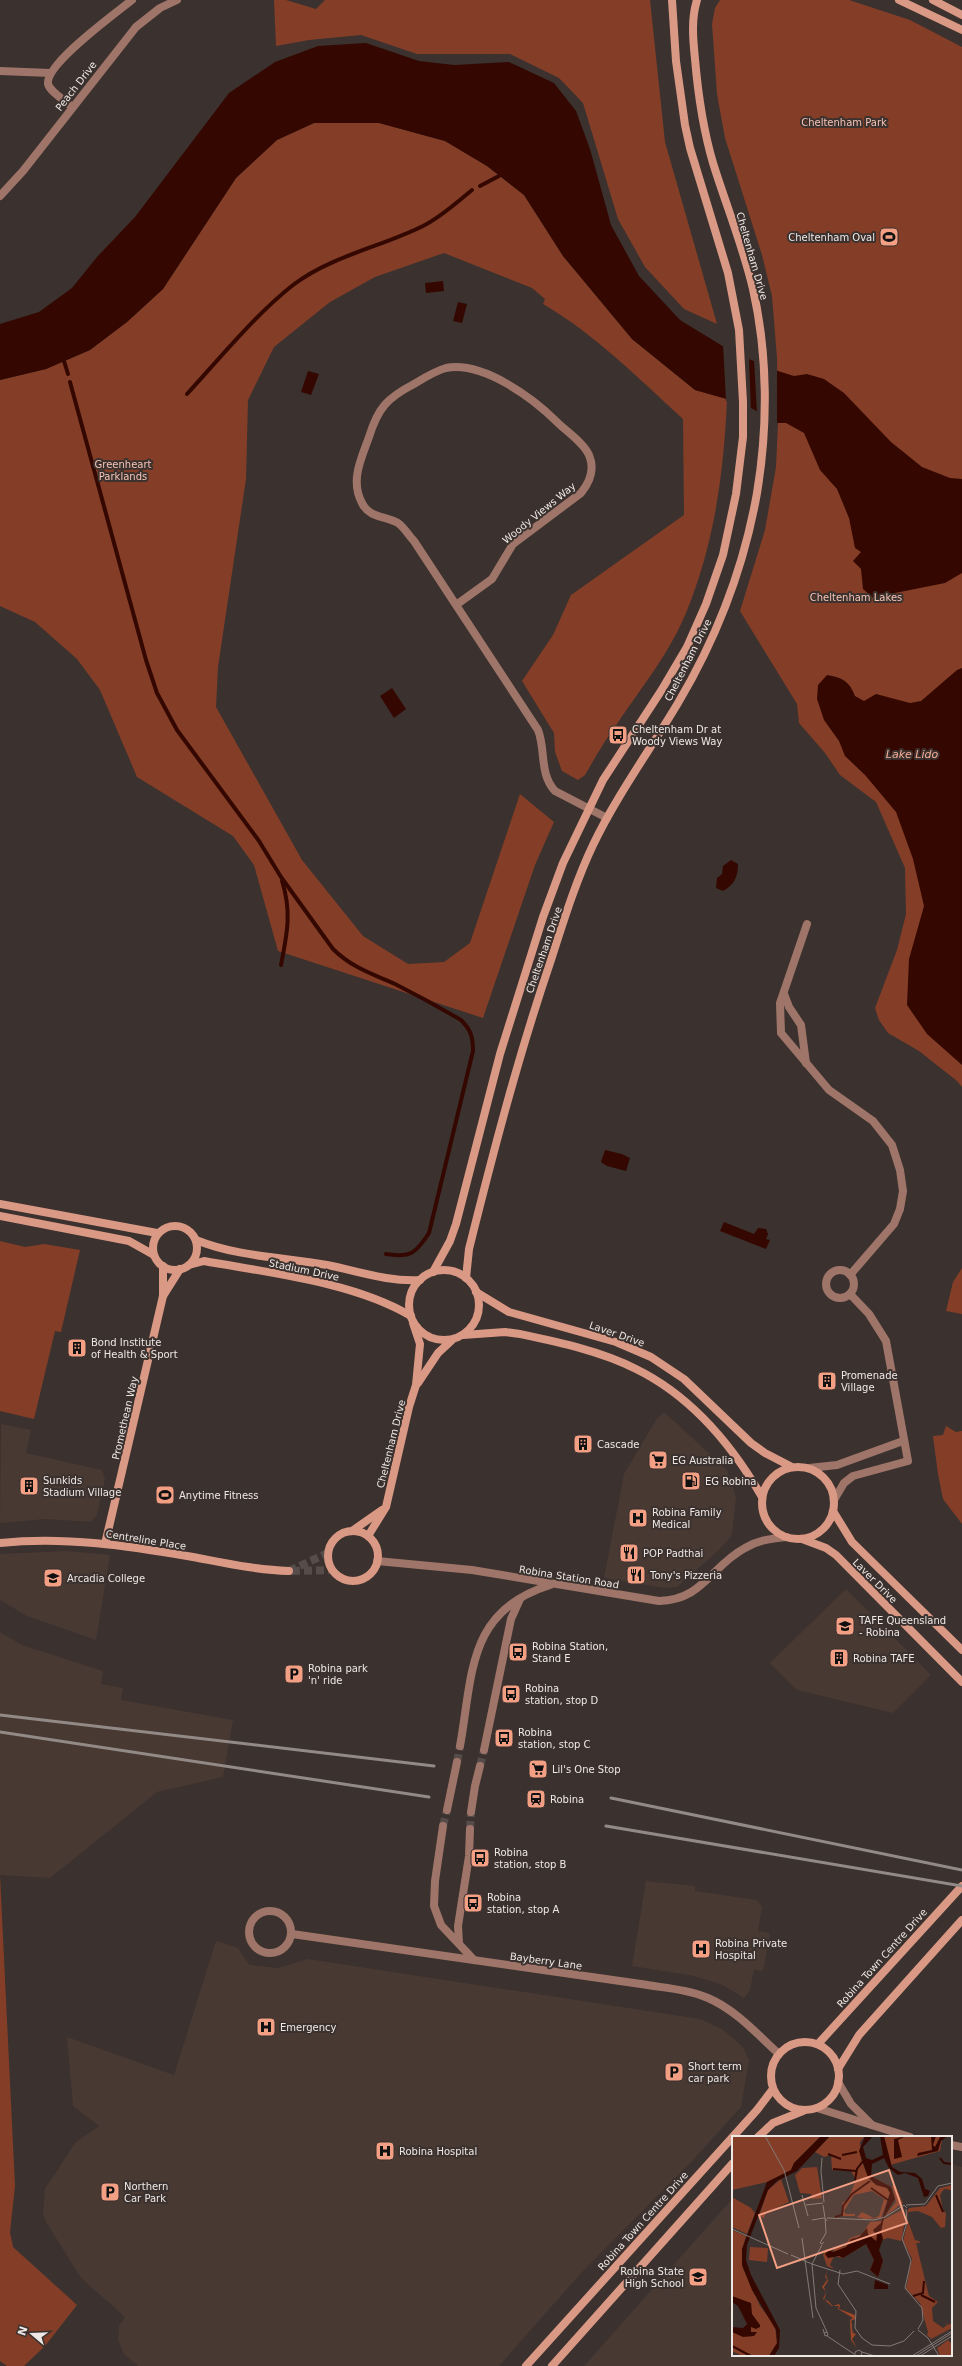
<svg xmlns="http://www.w3.org/2000/svg" width="962" height="2366" font-family="'DejaVu Sans',sans-serif">
<rect width="100%" height="100%" fill="#3b312e"/>
<!-- built -->
<g fill="#493933">
<polygon points="664,1412 727,1470 736,1497 732,1535 719,1550 677,1587 665,1588 604,1578 624,1474 656,1420"/>
<polygon points="1,1424 31,1430 26,1453 102,1470 105,1479 97,1515 91,1522 46,1519 0,1523"/>
<polygon points="67,1551 110,1555 96,1640 27,1616 0,1600 0,1554"/>
<polygon points="846,1589 931,1675 893,1713 797,1690 770,1663"/>
<polygon points="0,1632 22,1645 103,1671 101,1684 123,1688 121,1700 233,1720 223,1777 157,1792 50,1878 0,1875"/>
<polygon points="646,1881 695,1886 695,1891 757,1900 762,1907 758,1931 770,1933 763,1971 754,1970 750,1990 744,1998 723,1985 694,1976 632,1966"/>
<polygon points="216,1941 238,1948 249,1965 278,1968 308,1959 700,2019 722,2029 743,2047 749,2060 741,2107 694,2159 582,2272 499,2366 138,2366 124,2354 118,2340 119,2326 125,2317 81,2278 46,2222 43,2214 45,2189 75,2143 99,2126 73,2106 67,2037 174,2075"/>
<polygon points="951,2164 962,2167 962,2366 584,2366 733,2198 733,2355 951,2355"/>
</g>
<!-- green -->
<g fill="#843e27">
<polygon points="274,0 286,0 316,9 325,0 650,0 665,142 717,324 684,309 645,267 618,219 583,103 559,78 510,54 417,54 361,35 309,40 276,46"/>
<polygon points="720,0 849,0 910,20 962,47 962,1087 957,1081 919,1051 888,1033 879,1020 875,1008 897,950 906,914 905,868 876,802 840,775 825,753 799,723 797,704 740,611 765,530 776,467 778,423 777,358 772,296 762,255 725,138 717,94 712,24 715,8"/>
<path d="M314,123H379L445,141L487,166L524,195L563,256L632,339L695,390L727,399C724,473 714,545 686,613C669,654 641,688 617,724C605,740 595,758 585,775L578,780L562,771L555,752L554,733L522,681L553,635L571,595L684,515L683,419C638,378 596,335 543,304L545,299L532,288L444,253L375,277L330,302L274,347L248,400L246,479L218,667L216,707L302,860L363,936L408,964L444,962L470,943L520,794L554,822L535,865L483,1018L278,951L254,865L233,836L137,777L100,690L77,659L35,622L0,606V380L46,369L90,350L127,322L163,289L236,178L277,140Z"/>
<polygon points="0,1241 25,1247 44,1244 80,1250 61,1332 55,1331 34,1419 0,1411"/>
<polygon points="962,1268 962,1314 946,1311 953,1282"/>
<polygon points="946,1426 956,1432 962,1431 962,1524 943,1499 938,1474 933,1436 943,1435"/>
<polygon points="0,1875 15,2186 10,2232 13,2247 77,2305 45,2346 24,2366 7,2366 0,2361"/>
</g>
<!-- water -->
<g fill="#340800">
<polygon points="366,43 419,61 454,65 509,62 554,83 576,111 590,149 611,225 639,276 680,320 734,353 778,371 794,376 807,374 824,379 844,393 891,442 922,467 950,478 962,479 962,573 945,583 895,593 879,603 863,589 861,569 853,561 861,552 855,548 849,518 837,489 820,470 804,433 786,423 778,423 744,404 695,390 632,339 563,256 524,195 487,166 445,141 379,123 314,123 277,140 236,178 163,289 127,322 90,350 46,369 0,380 0,324 39,312 72,288 97,257 135,217 229,93 275,62 318,46"/>
<polygon points="443,281 444,291 426,293 425,283"/>
<polygon points="458,302 467,304 462,323 453,321"/>
<polygon points="308,371 319,374 311,395 301,392"/>
<path d="M962,668V1065L927,1034L907,1005L909,959L924,906L913,859L896,812L865,775L845,756L839,741L824,720L817,699L818,685L827,675C842,677 850,682 855,696L864,701L876,694L910,703L921,701L957,670Z"/>
<polygon points="392,688 406,709 394,718 380,696"/>
<path d="M731,860L738,864C738,877 734,885 723,891L716,888L717,878L722,874L723,866Z"/>
<polygon points="605,1150 622,1154 630,1158 626,1171 607,1166 601,1162"/>
<polygon points="724,1222 754,1234 758,1228 766,1229 768,1234 766,1239 770,1240 766,1249 720,1231"/>
</g>
<!-- pier -->
<g fill="#3b312e">
<polygon points="723,344 749,357 751,411 726,401"/>
<polygon points="754,359 777,369 777,424 757,414"/>
</g>
<g fill="none" stroke-linecap="round" stroke-linejoin="round">
<!-- stream -->
<g stroke="#340800" stroke-width="4">
<polyline points="480,186 499,176"/>
<polyline points="64,361 68,374"/>
<path d="M70,382L146,660L157,693L177,730L259,841L281,877L333,949C351,967 372,974 395,984C417,995 439,1007 461,1020C471,1030 473,1037 473,1051L429,1233C416,1253 411,1258 386,1254"/>
<path d="M187,394C220,358 255,315 293,285C331,256 381,247 423,226C441,217 456,203 472,190"/>
<path d="M281,965C287,934 292,912 282,881"/>
</g>
<!-- street-tunnel -->
<g stroke="#564c49" stroke-width="8" stroke-dasharray="8 4" stroke-linecap="butt">
<polyline points="457,1762 460,1746"/>
<polyline points="480,1766 484,1750"/>
<polyline points="443,1826 447,1810"/>
<polyline points="470,1829 471,1812"/>
</g>
<!-- secondary-tunnel -->
<g stroke="#564c49" stroke-width="8" stroke-dasharray="8 4" stroke-linecap="butt">
<polyline points="289,1571 328,1553"/>
<polyline points="292,1571 332,1570"/>
</g>
<!-- street -->
<g stroke="#9e7568" stroke-width="8">
<polyline points="0,71 50,73"/>
<path d="M72,107C66,101 50,92 48,84C45,64 116,13 132,0"/>
<polyline points="0,196 23,171 136,27 160,8 177,0"/>
<path d="M456,605L492,579L513,544L581,493C590,482 595,469 589,455C583,442 567,432 557,422C533,398 483,361 446,368C435,371 424,378 414,384C387,398 378,408 369,437C361,459 350,481 362,503C369,518 386,516 398,523C404,527 409,536 414,541L538,730C546,750 539,774 555,791L607,818"/>
<polyline points="807,924 780,1003 781,1033 829,1090 873,1121 892,1145 900,1170 903,1191 900,1209 894,1224 850,1275"/>
<polyline points="784,994 789,1007 801,1025 806,1063"/>
<circle cx="840" cy="1284" r="14"/>
<polyline points="809,1468 837,1465 903,1441"/>
<polyline points="834,1500 844,1483 853,1476 908,1461 886,1341 869,1314 850,1294"/>
<path d="M377,1561L472,1570L659,1601C703,1600 711,1566 745,1548C758,1540 771,1539 786,1537"/>
<path d="M460,1746C473,1674 467,1611 550,1585"/>
<polyline points="484,1750 511,1619 520,1599"/>
<polyline points="447,1810 457,1762"/>
<polyline points="471,1812 475,1786 480,1766"/>
<polyline points="443,1826 435,1881 434,1906 441,1925 474,1960"/>
<circle cx="270" cy="1932" r="21"/>
<path d="M292,1934L641,1984C663,1988 687,1989 708,1998C736,2010 757,2034 779,2054"/>
<polyline points="459,1943 458,1926 469,1856 470,1829"/>
<polyline points="838,2082 851,2104 872,2125"/>
<polyline points="817,2108 910,2137"/>
<polyline points="951,2145 962,2147"/>
</g>
<!-- secondary -->
<g stroke="#da9984" stroke-width="8">
<polyline points="899,0 962,30"/>
<polyline points="933,0 962,15"/>
<polyline points="0,1204 157,1233"/>
<polyline points="0,1216 129,1241 154,1255"/>
<circle cx="175" cy="1248" r="22"/>
<path d="M196,1240C238,1257 283,1257 327,1265C358,1271 388,1282 420,1280"/>
<path d="M189,1265L204,1261C270,1273 354,1282 411,1316"/>
<circle cx="444" cy="1305" r="35"/>
<polyline points="433,1272 450,1241 456,1224 500,1054 543,917 563,863 603,780 661,691 687,647 706,604 723,555 736,494 743,437 743,402 739,330 728,273 690,148 685,125 676,61 672,0"/>
<path d="M466,1278L469,1249C493,1153 518,1057 550,963C563,923 575,883 593,845C617,795 650,750 678,703C716,639 744,567 757,493C768,427 768,355 753,289C743,246 726,205 713,163C703,129 698,94 695,59C693,39 691,19 697,0"/>
<polyline points="476,1292 509,1312 616,1342 651,1357 684,1379 751,1443 765,1453 792,1467"/>
<polyline points="163,1296 180,1269"/>
<path d="M463,1335L505,1332L520,1334C558,1342 601,1351 636,1369C691,1396 732,1445 762,1497"/>
<polyline points="418,1383 438,1353 452,1340"/>
<circle cx="798" cy="1503" r="36"/>
<polyline points="833,1511 852,1542 962,1650"/>
<polyline points="352,1531 382,1510"/>
<circle cx="353" cy="1556" r="25"/>
<polyline points="368,1536 386,1507 409,1407 416,1385 420,1344 413,1323"/>
<polyline points="802,1539 826,1548 836,1555 962,1682"/>
<path d="M0,1543C65,1536 129,1546 193,1557C225,1563 256,1570 289,1571"/>
<polyline points="105,1544 163,1296 163,1266"/>
<circle cx="805" cy="2076" r="34"/>
<polyline points="818,2044 962,1886"/>
<polyline points="838,2069 859,2035 962,1920"/>
<polyline points="758,2137 773,2123 803,2111"/>
<polyline points="526,2366 757,2110 773,2089"/>
<polyline points="552,2366 733,2163"/>
</g>
<!-- rail -->
<g stroke="#928a87" stroke-width="3">
<polyline points="0,1715 434,1766"/>
<polyline points="0,1732 429,1797"/>
<polyline points="611,1798 962,1870"/>
<polyline points="606,1826 962,1886"/>
</g>
</g>
<!-- icons -->
<defs>
<g id="stadium-square" transform="scale(1)"><rect x="-9" y="-9" width="18" height="18" rx="4" fill="#f39f84" stroke="#3b312e"/><path d="M0-5a6.5 5 0 1 0 0 10a6.5 5 0 1 0 0-10ZM-3.5-1.8h7v3.6h-7Z" fill="#111"/></g>
<g id="bus-square" transform="scale(1)"><rect x="-9" y="-9" width="18" height="18" rx="4" fill="#f39f84" stroke="#3b312e"/><path d="M-5-6H5V4H4V6H2V4H-2V6H-4V4H-5ZM-3.5-4V0h7V-4ZM-3.5 1.2v1.5H-2V1.2ZM2 1.2v1.5H3.5V1.2Z" fill="#111"/></g>
<g id="building-square" transform="scale(1)"><rect x="-9" y="-9" width="18" height="18" rx="4" fill="#f39f84" stroke="#3b312e"/><path d="M-4-6H4V6H1V3H-1V6H-4ZM-2.5-4.3h1.7v1.8h-1.7ZM.8-4.3h1.7v1.8H.8ZM-2.5-1h1.7V.8h-1.7ZM.8-1h1.7V.8H.8Z" fill="#111"/></g>
<g id="supermarket-square" transform="scale(1)"><rect x="-9" y="-9" width="18" height="18" rx="4" fill="#f39f84" stroke="#3b312e"/><path d="M-6-5.5h2.5l.6 2H6L4.5 2H-2.5L-4.4-4H-6ZM-1.5 3.2a1.3 1.3 0 1 0 .1 0ZM3 3.2a1.3 1.3 0 1 0 .1 0Z" fill="#111"/></g>
<g id="fuel-square" transform="scale(1)"><rect x="-9" y="-9" width="18" height="18" rx="4" fill="#f39f84" stroke="#3b312e"/><path d="M-5.5-6h7V0h2V4h1.3V-2.5L3-4.5l.8-.8L6-3V5H2.5V1h-1V6h-7ZM-4.2-4.7v3.2H.2V-4.7Z" fill="#111"/></g>
<g id="hospital-square" transform="scale(1)"><rect x="-9" y="-9" width="18" height="18" rx="4" fill="#f39f84" stroke="#3b312e"/><path d="M-5-5h3v3.5h4V-5h3V5h-3V1.5h-4V5h-3Z" fill="#111"/></g>
<g id="restaurant-square" transform="scale(1)"><rect x="-9" y="-9" width="18" height="18" rx="4" fill="#f39f84" stroke="#3b312e"/><path d="M-5-6h1v4h1v-4h1v4h1v-4h1v5L-1.5 .5V6h-2V.5L-5-1ZM5-6V6H3V1.5H1.5Q1.5-4 5-6Z" fill="#111"/></g>
<g id="school-square" transform="scale(1)"><rect x="-9" y="-9" width="18" height="18" rx="4" fill="#f39f84" stroke="#3b312e"/><path d="M0-5L7-2L0 1L-7-2ZM-4 1L0 2.5L4 1V4Q0 6-4 4Z" fill="#111"/></g>
<g id="university-square" transform="scale(1)"><rect x="-9" y="-9" width="18" height="18" rx="4" fill="#f39f84" stroke="#3b312e"/><path d="M0-5L7-2L0 1L-7-2ZM-4 1L0 2.5L4 1V4Q0 6-4 4Z" fill="#111"/></g>
<g id="parking-square" transform="scale(1)"><rect x="-9" y="-9" width="18" height="18" rx="4" fill="#f39f84" stroke="#3b312e"/><path d="M-3.5-5.5H1a3.5 3.5 0 0 1 0 7H-1V5.5H-3.5ZM-1-3.4V-.6H.8a1.4 1.4 0 0 0 0-2.8Z" fill="#111"/></g>
<g id="station-square" transform="scale(1)"><rect x="-9" y="-9" width="18" height="18" rx="4" fill="#f39f84" stroke="#3b312e"/><path d="M-3-6H3Q5-6 5-4V2Q5 4 3 4L4.5 6H3L1.5 4h-3L-3 6H-4.5L-3 4Q-5 4-5 2V-4Q-5-6-3-6ZM-3.5-4v3h7v-3ZM-3.5 1v1.5H-2V1ZM2 1v1.5H3.5V1Z" fill="#111"/></g>
</defs>
<g fill-rule="evenodd">
<use href="#stadium-square" x="889" y="237"/>
<use href="#bus-square" x="618" y="735"/>
<use href="#building-square" x="77" y="1348"/>
<use href="#building-square" x="827" y="1381"/>
<use href="#building-square" x="583" y="1444"/>
<use href="#supermarket-square" x="658" y="1460"/>
<use href="#fuel-square" x="691" y="1481"/>
<use href="#building-square" x="29" y="1486"/>
<use href="#stadium-square" x="165" y="1495"/>
<use href="#hospital-square" x="638" y="1518"/>
<use href="#restaurant-square" x="629" y="1553"/>
<use href="#restaurant-square" x="636" y="1575"/>
<use href="#school-square" x="53" y="1578"/>
<use href="#university-square" x="845" y="1626"/>
<use href="#bus-square" x="518" y="1652"/>
<use href="#building-square" x="839" y="1658"/>
<use href="#parking-square" x="294" y="1674"/>
<use href="#bus-square" x="511" y="1694"/>
<use href="#bus-square" x="504" y="1738"/>
<use href="#supermarket-square" x="538" y="1769"/>
<use href="#station-square" x="536" y="1799"/>
<use href="#bus-square" x="480" y="1858"/>
<use href="#bus-square" x="473" y="1903"/>
<use href="#hospital-square" x="701" y="1949"/>
<use href="#hospital-square" x="266" y="2027"/>
<use href="#parking-square" x="674" y="2072"/>
<use href="#hospital-square" x="385" y="2151"/>
<use href="#parking-square" x="110" y="2192"/>
<use href="#school-square" x="698" y="2277"/>
</g>
<g text-anchor="middle" dominant-baseline="central" stroke-width="4" stroke-linejoin="round" paint-order="stroke">
<!-- street labels -->
<g font-size="10" fill="#eee8e5" stroke="#3b312e">
<text transform="translate(76 86) rotate(-52)">Peach Drive</text>
<text transform="translate(752 256) rotate(74)">Cheltenham Drive</text>
<text transform="translate(539 513) rotate(-39)">Woody Views Way</text>
<text transform="translate(688 660) rotate(-63)">Cheltenham Drive</text>
<text transform="translate(544 950) rotate(-71)">Cheltenham Drive</text>
<text transform="translate(304 1270) rotate(12)">Stadium Drive</text>
<text transform="translate(617 1334) rotate(19)">Laver Drive</text>
<text transform="translate(125 1418) rotate(-77)">Promethean Way</text>
<text transform="translate(391 1444) rotate(-76)">Cheltenham Drive</text>
<text transform="translate(146 1540) rotate(9)">Centreline Place</text>
<text transform="translate(569 1577) rotate(9)">Robina Station Road</text>
<text transform="translate(875 1581) rotate(45)">Laver Drive</text>
<text transform="translate(882 1958) rotate(-48)">Robina Town Centre Drive</text>
<text transform="translate(546 1961) rotate(8)">Bayberry Lane</text>
<text transform="translate(643 2221) rotate(-48)">Robina Town Centre Drive</text>
</g>
<!-- park labels -->
<g font-size="10" fill="#f7c5b5" stroke="#3b312e">
<text x="844" y="122">Cheltenham Park</text>
<text x="123" y="464">Greenheart<tspan x="123" dy="12">Parklands</tspan></text>
<text x="856" y="597">Cheltenham Lakes</text>
</g>
<!-- poi labels -->
<g font-size="10" fill="#eee8e5" stroke="#3b312e" text-anchor="start">
<text x="875" y="237" text-anchor="end">Cheltenham Oval</text>
<text x="632" y="729">Cheltenham Dr at<tspan x="632" dy="12">Woody Views Way</tspan></text>
<text x="91" y="1342">Bond Institute<tspan x="91" dy="12">of Health &amp; Sport</tspan></text>
<text x="841" y="1375">Promenade<tspan x="841" dy="12">Village</tspan></text>
<text x="597" y="1444">Cascade</text>
<text x="672" y="1460">EG Australia</text>
<text x="43" y="1480">Sunkids<tspan x="43" dy="12">Stadium Village</tspan></text>
<text x="705" y="1481">EG Robina</text>
<text x="179" y="1495">Anytime Fitness</text>
<text x="652" y="1512">Robina Family<tspan x="652" dy="12">Medical</tspan></text>
<text x="643" y="1553">POP Padthai</text>
<text x="650" y="1575">Tony's Pizzeria</text>
<text x="67" y="1578">Arcadia College</text>
<text x="859" y="1620">TAFE Queensland<tspan x="859" dy="12">- Robina</tspan></text>
<text x="532" y="1646">Robina Station,<tspan x="532" dy="12">Stand E</tspan></text>
<text x="853" y="1658">Robina TAFE</text>
<text x="308" y="1668">Robina park<tspan x="308" dy="12">'n' ride</tspan></text>
<text x="525" y="1688">Robina<tspan x="525" dy="12">station, stop D</tspan></text>
<text x="518" y="1732">Robina<tspan x="518" dy="12">station, stop C</tspan></text>
<text x="552" y="1769">Lil's One Stop</text>
<text x="550" y="1799">Robina</text>
<text x="494" y="1852">Robina<tspan x="494" dy="12">station, stop B</tspan></text>
<text x="487" y="1897">Robina<tspan x="487" dy="12">station, stop A</tspan></text>
<text x="715" y="1943">Robina Private<tspan x="715" dy="12">Hospital</tspan></text>
<text x="280" y="2027">Emergency</text>
<text x="688" y="2066">Short term<tspan x="688" dy="12">car park</tspan></text>
<text x="399" y="2151">Robina Hospital</text>
<text x="124" y="2186">Northern<tspan x="124" dy="12">Car Park</tspan></text>
<text x="684" y="2271" text-anchor="end">Robina State<tspan x="684" dy="12">High School</tspan></text>
</g>
<!-- water labels -->
<g font-size="11" font-style="italic" fill="#f8ae97" stroke="#3b312e">
<text x="912" y="754">Lake Lido</text>
</g>
</g>
<!-- overview -->
<g transform="translate(732 2136)">
<rect width="220" height="220" fill="#3b312e"/>
<path d="M89,0L62,27L59,34L35,46L0,54V1ZM98,0H133L128,6L129,23L134,36L140,46L155,52L158,57L149,82L132,83L125,81L130,76L142,82L147,80L152,63L140,55L122,59L112,75L114,78H123V80H110V67L116,63L124,44L119,35L100,34L99,19L92,21L83,16ZM216,0L210,4L208,15L158,29L152,1ZM85,31L90,62L80,63L79,58L68,57L63,39L70,32ZM49,43L57,66L34,77L32,82L27,80L36,54ZM163,49L171,67L153,80L164,66L160,50ZM220,49V54L212,53L208,59L211,75L214,77L213,91L209,92L200,81L186,75L176,76V83L175,76L177,72L194,70L208,52ZM0,61L19,72L23,77L15,98L0,91ZM170,74L173,85L169,105L156,102L150,104L147,109V116L151,125L146,141L138,134L142,124L134,108L111,122L102,120L98,129L102,133L95,130L91,119L93,114L96,113L101,116L103,111H112L118,102L130,98L138,86L149,85ZM176,85L183,104L187,105L188,107H184L197,160L206,166L200,172L201,185L211,192L215,189L214,186L216,189L220,187V192L199,203L195,199L196,196L188,167L174,153L180,123L171,105ZM0,94L14,100L10,114L11,132L28,170L43,190L45,207L37,220H10L0,215V193L9,196L16,190L5,166L0,164ZM18,111L36,112L35,126L17,124ZM216,204L220,208V220H208L205,212Z" fill="#843e27"/>
<path d="M96,134L94,139L96,145L92,151L94,157L92,164L96,165L101,170L107,168L108,170L107,173L123,179V183L119,185L120,188V193L121,197L124,198L120,203L125,212L119,204L118,184L121,182L106,173L107,170H100L91,163L94,156L90,151L95,144L93,140Z" fill="#9e4628"/>
<path d="M89,0H98L65,35L45,45L36,54L15,109L14,124L19,139L48,194L47,212L42,220H37L45,207L44,194L20,154L10,129V113L35,46L59,34L62,27ZM133,0H141L131,11L134,22L140,24L151,19L148,0H152L160,31L168,36L183,37L190,43L193,53L198,55L196,60L192,61L186,42L173,37L166,39L157,32L152,22L140,28L139,40L159,51L163,63L152,81L149,96L151,103L147,114L151,125L146,141L138,134L142,124L134,108L111,122L107,120L96,122L93,118L97,114L101,116L114,111L119,103L127,101L135,92L136,98L144,105L145,100L141,94L149,87L158,57L155,52L144,49L136,41L127,15ZM174,0L166,4L170,21L162,23V3ZM199,0H204L201,9L203,11L208,1L216,0L209,5L206,15L185,20L186,17L200,14ZM143,144L156,149V153H142ZM0,160L19,167L20,178L28,189V191L24,193L19,191V196H25L22,200L11,201L0,196V191L11,192L15,188L6,170L0,166Z" fill="#340800"/>
<path fill="none" stroke="#340800" stroke-width="2" d="M96,18L109,23M110,19L125,16M208,22L212,27L220,28M101,33L124,35M123,44L125,33L131,25M139,52L156,64M204,59L211,76M103,81L110,79L111,70L120,58L138,45M189,159L203,166M181,160L191,157L192,145M0,210L19,220"/>
<path fill="none" stroke="#837a77" stroke-width="1" d="M33,0L52,34L67,92M90,22L89,35L92,66M70,59L76,80M74,69L91,67M91,69L93,82M174,69L193,68L206,50L220,47M174,73L175,86L170,103L179,125L173,152L190,172L191,184L186,193M95,82L142,84L153,81L172,69L175,72M80,84L92,82M0,93L56,118M70,102L81,182M92,106L90,108L88,107L94,97L93,82L95,85M59,119L80,128L90,109M108,134L106,148L124,175L123,192L130,202L140,209L158,210L172,205L182,195M91,193L93,200L96,199L95,196L92,197M186,194L196,202L207,220M95,196L84,172L80,128L111,138L125,135L158,148M95,200L122,218M130,216L143,220M123,220V216L127,214L130,216L129,220M180,220L220,195M184,220L220,197M188,220L220,200"/>
<path fill="#f39f84" fill-opacity="0.15" stroke="#f39f84" stroke-width="2" d="M157,34L175,87L45,132L27,79Z"/>
<rect width="220" height="220" fill="none" stroke="#eee8e5" stroke-width="2"/>
</g>
<!-- north arrow -->
<g transform="translate(32 2334) rotate(289)" stroke="#3b312e" stroke-width="3" paint-order="stroke">
<path d="M0-3L7 15L0 10L-7 15Z" fill="#eee8e5"/>
<text y="-6" font-size="11" font-weight="bold" text-anchor="middle" fill="#eee8e5">N</text>
</g>
</svg>
